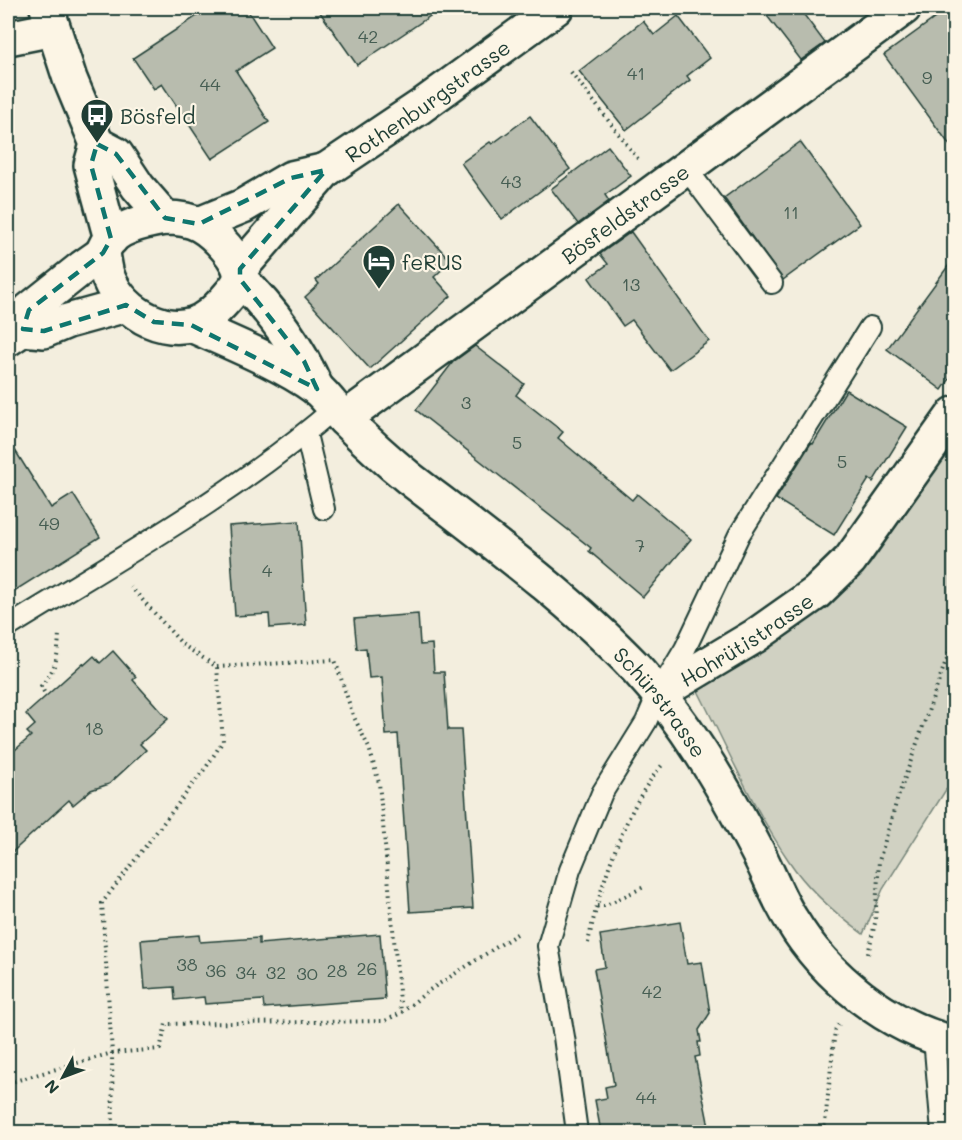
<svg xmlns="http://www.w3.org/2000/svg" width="962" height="1140" font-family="Mali,sans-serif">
<rect width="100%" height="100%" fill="#f3eede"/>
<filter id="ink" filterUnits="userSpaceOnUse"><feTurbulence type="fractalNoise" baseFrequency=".0167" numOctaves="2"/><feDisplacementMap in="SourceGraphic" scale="12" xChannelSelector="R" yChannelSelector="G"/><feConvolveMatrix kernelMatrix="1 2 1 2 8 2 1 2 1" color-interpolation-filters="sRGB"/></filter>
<g filter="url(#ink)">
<!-- green -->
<path fill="#d0d1c2" stroke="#78877b" stroke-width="1.5" d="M954,443V777L883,889L863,934C836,914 808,890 789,861C752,807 724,741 694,683L773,644L832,599L870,564Z"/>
<!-- building -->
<g fill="#b8bcae" stroke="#1f3d34" stroke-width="1.5">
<polygon points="209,8 246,8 272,48 236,71 269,122 212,159 162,84 154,89 133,58"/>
<polygon points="317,8 442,8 357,65"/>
<polygon points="761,8 799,8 825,43 801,60"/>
<polygon points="949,8 954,8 954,151 884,55"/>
<polygon points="678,16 710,58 687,76 690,80 626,130 579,71 643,21 654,35"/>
<polygon points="530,116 570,169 502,219 461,163 490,142 492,144"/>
<polygon points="800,142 860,224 783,280 724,198"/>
<polygon points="608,146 631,176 605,195 609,201 578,224 551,189"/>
<polygon points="399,204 451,261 434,277 451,296 370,369 305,297 319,284 316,280"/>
<polygon points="631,232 709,341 670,370 632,320 623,326 589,278 608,264 600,254"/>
<polygon points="954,258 954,373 942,390 887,349"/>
<polygon points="475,346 524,384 516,395 563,432 558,438 632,500 637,494 691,539 643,597 589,551 591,548 416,410 453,362"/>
<polygon points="846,390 907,427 873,482 869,479 834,535 776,499 811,443 813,444"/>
<polygon points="8,439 51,508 73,494 100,537 8,595"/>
<polygon points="299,521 306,625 270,628 269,614 235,616 229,526"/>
<polygon points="418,614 420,645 432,644 434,672 444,672 448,730 461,730 473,908 410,912 398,734 386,735 382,677 369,678 366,648 357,649 354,619"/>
<polygon points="113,651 136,677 133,680 168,719 140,744 146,750 109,784 91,790 73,805 69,800 8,856 8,756 31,736 27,732 35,725 26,714 83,663 84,665 94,656 100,663"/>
<polygon points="680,922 687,964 702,962 710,1013 699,1030 701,1042 698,1042 700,1056 695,1057 710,1132 601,1132 595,1100 607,1098 605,1087 614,1085 594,969 605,967 600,935"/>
<polygon points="380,934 385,999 264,1008 263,1000 205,1004 204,997 175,1000 174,987 145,989 141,940 199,935 200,942 259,938 259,944"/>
</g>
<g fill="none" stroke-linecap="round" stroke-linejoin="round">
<!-- lane casing -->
<g stroke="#1f3d34" stroke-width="24">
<g id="lane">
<polyline points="686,168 772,283"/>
<polyline points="306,434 324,509"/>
<path d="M8,627C118,559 237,493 335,408"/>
<polyline points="934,1038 942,1132"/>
<polyline points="577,1132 564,1037 548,946 570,870 602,793 646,722 658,694 685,649 739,535 870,327"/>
</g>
</g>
<!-- street casing -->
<g stroke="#1f3d34" stroke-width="38">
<g id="street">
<polyline points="47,8 70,79 97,144 91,165 111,239"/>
<polyline points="8,38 53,29"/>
<polyline points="97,144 116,154 138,187 165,218"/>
<path d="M240,279C272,310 299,349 317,389"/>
<path id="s1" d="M191,325C231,343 281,363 316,388C327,397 335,410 345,420C365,440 387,460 409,478C487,538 568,597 636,668C685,721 722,784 755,847C768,871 777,897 791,919C826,978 889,1027 954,1043"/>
<path id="s2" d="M344,419L904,8"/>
<path id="s3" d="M658,694L755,636L816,593L850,560L954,414"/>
</g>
</g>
<!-- secondary casing -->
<g stroke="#1f3d34" stroke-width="38">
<g id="secondary">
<path d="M165,218C176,218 189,219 200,225C214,233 242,260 240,277C239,285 230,294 225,300C216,310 206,320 193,324C155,336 110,302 105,265C104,259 102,252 105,247C114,227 146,221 165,218Z"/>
<polyline points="199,224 243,206 291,178 326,170"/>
<path id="s4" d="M240,269L326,170L420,107L556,8"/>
<polyline points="23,329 44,331 68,321 126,305"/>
<polyline points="8,339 23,329 29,310 83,267 103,253"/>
</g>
</g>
<!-- path -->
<g stroke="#1f3d34" stroke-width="4" stroke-dasharray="1.5 4.5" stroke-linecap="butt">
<polyline points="571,72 638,159"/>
<polyline points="217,667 335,660 353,715 369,748 379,783 401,1012"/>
<path d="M44,692L41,686C57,667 58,657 59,632"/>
<polyline points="597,906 604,906 646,886"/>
<path d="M588,943C599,889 626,804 664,763"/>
<polyline points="868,954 875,923 879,861 897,800 954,638"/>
<polyline points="8,1083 112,1053 160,1049 166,1024 385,1021 401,1013 428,991 520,932"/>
<polyline points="113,1132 112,1053 102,903 207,766 223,741 217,667 183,645 131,587"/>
<polyline points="824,1132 835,1030 839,1024"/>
</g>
<!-- lane -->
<use href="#lane" stroke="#fcf5e5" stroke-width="20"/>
<!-- street -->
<use href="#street" stroke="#fcf5e5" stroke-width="33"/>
<!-- secondary -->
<use href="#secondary" stroke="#fcf5e5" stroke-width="33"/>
</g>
</g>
<!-- marked area -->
<path fill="none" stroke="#0f766e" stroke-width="4.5" stroke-dasharray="12 8" stroke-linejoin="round" d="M97,144L116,154L165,218L199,224L291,178L326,170L240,269V279L304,361L317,389L191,325L154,322L126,305L44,331L23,329L29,310L103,253L111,239L91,165Z"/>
<!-- icons -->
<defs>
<g id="bus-pin" transform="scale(1.725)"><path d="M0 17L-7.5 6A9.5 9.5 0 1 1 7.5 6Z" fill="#1f3d34" stroke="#fcf5e5"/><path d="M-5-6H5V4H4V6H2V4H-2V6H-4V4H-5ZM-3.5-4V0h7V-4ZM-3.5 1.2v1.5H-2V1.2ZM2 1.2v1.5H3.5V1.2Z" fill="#fff"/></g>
<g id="hotel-pin" transform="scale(1.725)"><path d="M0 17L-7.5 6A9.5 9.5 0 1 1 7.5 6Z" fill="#1f3d34" stroke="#fcf5e5"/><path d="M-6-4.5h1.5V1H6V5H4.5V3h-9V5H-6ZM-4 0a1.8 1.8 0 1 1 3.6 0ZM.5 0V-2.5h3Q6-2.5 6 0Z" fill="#fff"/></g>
</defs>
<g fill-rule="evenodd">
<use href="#bus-pin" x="97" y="115"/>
<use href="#hotel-pin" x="379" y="261"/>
</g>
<g text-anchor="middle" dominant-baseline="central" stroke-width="4.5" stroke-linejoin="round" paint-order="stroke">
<!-- number labels -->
<g font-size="18" fill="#455d52">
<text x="368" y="36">42</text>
<text x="636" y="73">41</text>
<text x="927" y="77">9</text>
<text x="210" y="84">44</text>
<text x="511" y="181">43</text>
<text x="791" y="212">11</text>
<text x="631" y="284">13</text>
<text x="466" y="402">3</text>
<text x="517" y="442">5</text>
<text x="842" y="461">5</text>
<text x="49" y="523">49</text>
<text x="640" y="545">7</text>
<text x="267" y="570">4</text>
<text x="94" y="728">18</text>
<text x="187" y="964">38</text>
<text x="367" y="968">26</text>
<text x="216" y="970">36</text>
<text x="337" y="970">28</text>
<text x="246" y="972">34</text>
<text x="276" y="972">32</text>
<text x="307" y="973">30</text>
<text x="652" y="991">42</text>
<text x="646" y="1097">44</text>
</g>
<!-- street labels -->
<g font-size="21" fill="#1f3d34" stroke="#fcf5e5">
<text stroke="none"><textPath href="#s4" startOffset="254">Rothenburgstrasse</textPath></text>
<text stroke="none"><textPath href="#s2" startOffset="348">Bösfeldstrasse</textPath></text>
<text stroke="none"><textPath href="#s3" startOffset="104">Hohrütistrasse</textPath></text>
<text stroke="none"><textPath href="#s1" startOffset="608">Schürstrasse</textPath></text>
</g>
<!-- poi labels -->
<g font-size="21" fill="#1f3d34" stroke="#fcf5e5" text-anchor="start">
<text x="120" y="115">Bösfeld</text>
<text x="402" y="261">feRUS</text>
</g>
</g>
<!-- margin -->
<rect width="962" height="1140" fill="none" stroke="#fcf5e5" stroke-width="30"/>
<rect x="15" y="15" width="932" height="1110" fill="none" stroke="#1f3d34" stroke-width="2" filter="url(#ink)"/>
<!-- north arrow -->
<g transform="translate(63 1077) rotate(229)" stroke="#fcf5e5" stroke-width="4.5" paint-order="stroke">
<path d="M0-4.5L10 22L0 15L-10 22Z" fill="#1f3d34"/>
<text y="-9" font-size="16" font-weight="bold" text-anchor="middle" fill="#1f3d34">N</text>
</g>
</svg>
